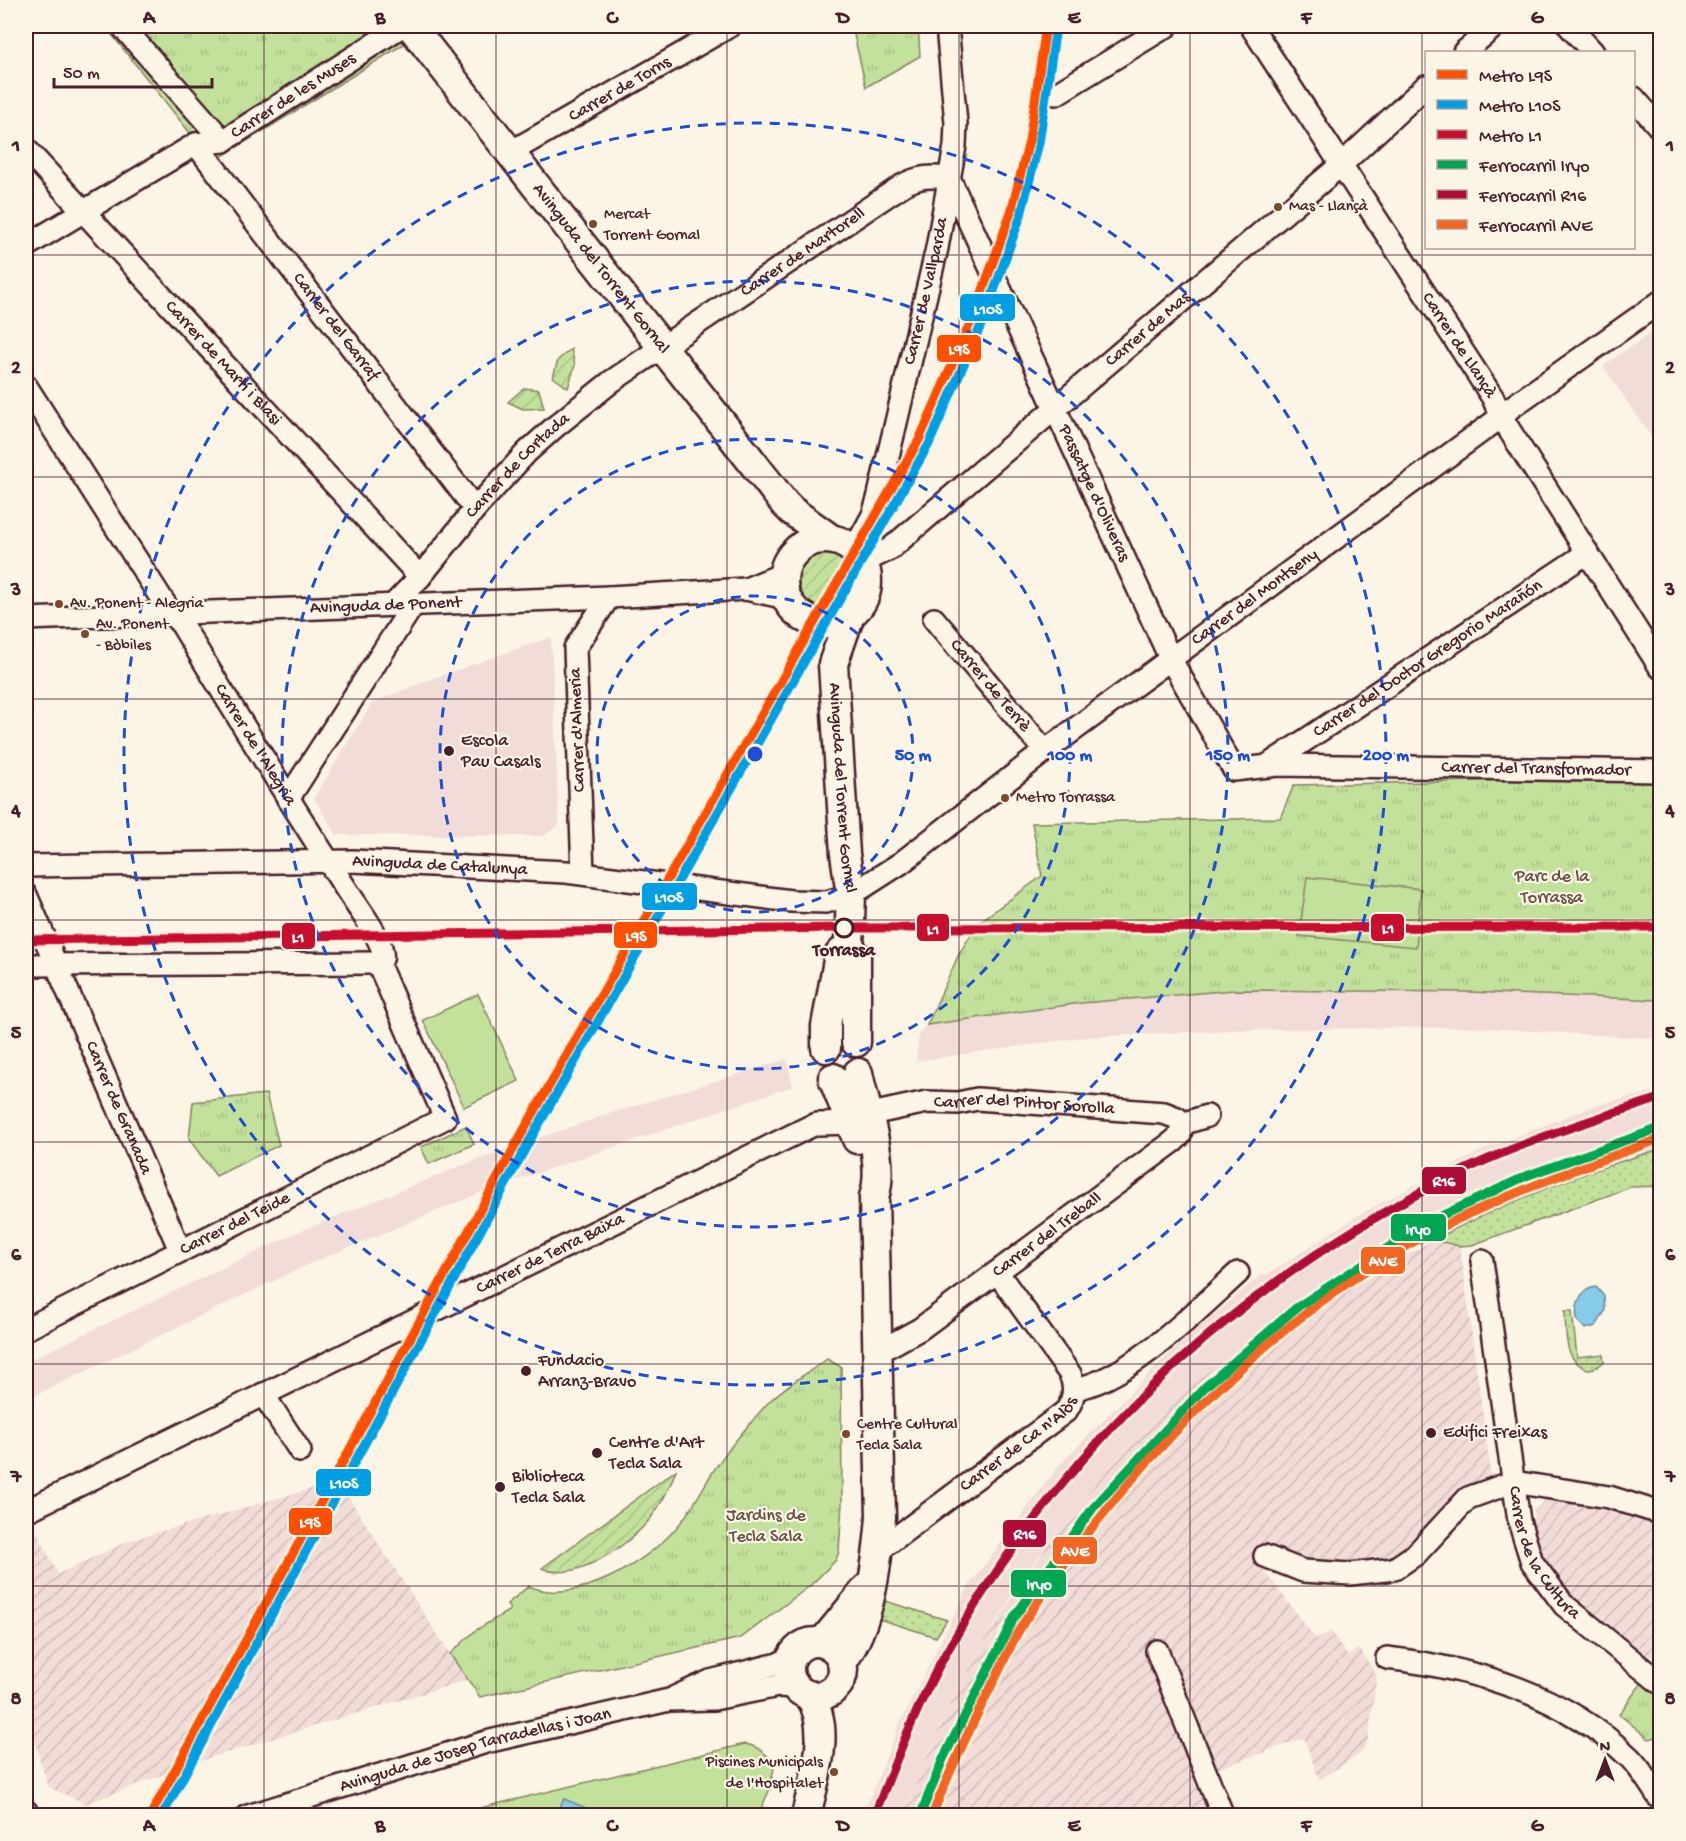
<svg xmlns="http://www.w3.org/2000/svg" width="1686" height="1841" font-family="'Gochi Hand',sans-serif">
<defs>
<pattern id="industrial-furrows" width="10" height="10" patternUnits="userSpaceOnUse" patternTransform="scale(1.5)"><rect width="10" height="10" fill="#f2dcd7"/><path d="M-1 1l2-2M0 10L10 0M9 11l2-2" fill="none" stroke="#d1bcb9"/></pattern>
<pattern id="grass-dots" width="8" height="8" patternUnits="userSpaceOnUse" patternTransform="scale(1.5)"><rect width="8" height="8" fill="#c2e29b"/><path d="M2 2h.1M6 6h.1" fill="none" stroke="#a8c186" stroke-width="1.8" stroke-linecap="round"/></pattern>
<pattern id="park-tufts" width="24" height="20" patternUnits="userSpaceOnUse" patternTransform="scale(1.5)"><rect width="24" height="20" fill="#c2e29b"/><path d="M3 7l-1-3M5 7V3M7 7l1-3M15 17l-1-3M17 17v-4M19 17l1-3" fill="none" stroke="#a8c186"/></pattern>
<pattern id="garden-furrows" width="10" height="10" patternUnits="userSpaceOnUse" patternTransform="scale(1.5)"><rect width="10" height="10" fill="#c2e29b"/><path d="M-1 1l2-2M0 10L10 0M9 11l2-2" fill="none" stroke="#a8c186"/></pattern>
</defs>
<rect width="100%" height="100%" fill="#fcf5e5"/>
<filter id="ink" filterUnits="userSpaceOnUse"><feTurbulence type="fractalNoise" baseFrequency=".0167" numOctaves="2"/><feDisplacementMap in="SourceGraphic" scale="12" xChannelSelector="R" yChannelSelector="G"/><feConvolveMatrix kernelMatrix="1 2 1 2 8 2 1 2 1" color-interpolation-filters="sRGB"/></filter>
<g filter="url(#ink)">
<!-- built -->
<g fill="#f2dcd7">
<polygon points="1660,326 1660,450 1603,366"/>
<polygon points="551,637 559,825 544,836 337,835 314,798 372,703 423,682"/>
<polygon points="1235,990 1470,992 1660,1000 1660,1039 1468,1027 1234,1030 1086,1037 916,1061 919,1033 927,1025 1081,1003"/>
<polygon points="787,1059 793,1086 485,1191 309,1264 26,1400 26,1362 298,1232 476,1160 611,1113"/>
<polygon points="1660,1090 1660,1149 1605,1165 1500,1205 1380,1259 1304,1313 1288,1334 1258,1363 1180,1394 1116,1459 1060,1526 1018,1586 986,1638 947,1711 902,1815 863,1816 898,1728 968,1587 1059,1465 1175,1348 1262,1274 1268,1274 1362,1213 1485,1149 1596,1105"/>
</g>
<!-- industrial -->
<g fill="url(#industrial-furrows)">
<polygon points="1433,1240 1460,1246 1492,1482 1392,1562 1261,1566 1316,1639 1331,1631 1348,1656 1359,1648 1377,1675 1368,1741 1361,1753 1319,1780 1304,1738 1228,1765 1197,1778 1210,1815 902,1816 947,1711 986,1638 1060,1526 1116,1459 1180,1394 1241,1345 1259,1362 1331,1300"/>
<polygon points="338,1481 467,1680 196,1762 86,1804 48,1787 26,1712 26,1525 32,1522 58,1574 128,1541"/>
<polygon points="1558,1497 1660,1520 1660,1665 1570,1596 1539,1561 1532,1525 1534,1511 1545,1500"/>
</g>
<!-- grass -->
<g fill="url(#grass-dots)" stroke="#868063" stroke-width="1.5">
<path d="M1660,1149V1186L1631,1187L1472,1245L1460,1246L1433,1240C1508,1201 1580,1173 1660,1149Z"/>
<path d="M1565,1311H1572L1577,1357L1603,1354L1604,1362L1595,1368L1588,1369C1563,1362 1566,1332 1565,1311Z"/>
<polygon points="885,1601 947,1620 936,1637 879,1619"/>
</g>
<!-- park -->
<g fill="url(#park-tufts)" stroke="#868063" stroke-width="1.5">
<polygon points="105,26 390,26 404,44 213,162"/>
<polygon points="852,26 918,26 920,56 866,87"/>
<polygon points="1660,777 1660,1000 1470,992 1235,990 1081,1003 927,1025 959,954 978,923 1042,876 1032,823 1280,818 1294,785"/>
<polygon points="266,1094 279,1145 216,1176 189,1139 193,1102"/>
<polygon points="466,1126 474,1144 429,1164 421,1147"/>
<path d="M827,1359L841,1367L842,1504L839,1551L836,1560L811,1585L741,1638L480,1697L450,1654L476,1630L510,1610L507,1604L529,1586C574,1607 648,1562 677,1527C690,1512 699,1495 709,1478C724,1453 746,1428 765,1406C781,1388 807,1374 827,1359Z"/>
<polygon points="1643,1681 1660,1693 1660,1736 1649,1739 1619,1714"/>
</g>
<!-- garden -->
<g fill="url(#garden-furrows)" stroke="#868063" stroke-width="1.5">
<polygon points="571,349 575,365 568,388 553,377 558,360"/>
<polygon points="524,388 539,390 544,408 523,409 508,402"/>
<circle cx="826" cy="581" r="29"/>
<path d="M676,1470C670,1487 661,1505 650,1519C630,1544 575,1584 542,1568Z"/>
</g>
<!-- pitch -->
<g fill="#c2e29b" stroke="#868063" stroke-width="1.5">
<polygon points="1307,877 1421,889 1416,947 1299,936"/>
<polygon points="478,994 519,1081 464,1107 423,1020"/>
<path d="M745,1744C758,1746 770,1755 774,1768L770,1789L758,1815L447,1816Z"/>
</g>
<!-- water -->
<g fill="#86cbe7" stroke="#6e869c" stroke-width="1.5">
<path d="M1596,1287L1604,1296L1605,1311L1596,1326L1585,1329L1577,1320C1575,1306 1579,1289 1596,1287Z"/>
<polygon points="564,1799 603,1815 556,1815"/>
</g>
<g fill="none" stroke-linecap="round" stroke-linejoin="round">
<!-- street casing -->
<g stroke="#4a1f2b" stroke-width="26">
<g id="street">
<polyline points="122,26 223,141"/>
<path id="s1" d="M1251,26L1493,398L1501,417L1660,667"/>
<polyline points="1569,26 1593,52"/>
<polyline points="1464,52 1495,26"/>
<polyline points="1056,94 1167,26"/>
<polyline points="1634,98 1660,128"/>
<path id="s2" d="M196,144L475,509"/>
<path id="s3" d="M26,149L420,577"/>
<path id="s4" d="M509,153L730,26"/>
<path id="s5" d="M26,246L196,144L223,141L402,26"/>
<path id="s6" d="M26,386L170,612L182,625C237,716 292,806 350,895C358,908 387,945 382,959L378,963"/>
<path id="s7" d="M854,550L873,515L878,499L937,248L955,146L956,123L947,26"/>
<path id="s8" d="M863,562L890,549L1342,164L1426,86"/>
<polyline points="746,589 783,574"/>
<path id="s9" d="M394,604L420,577L475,509L527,452L556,426L612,381L903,185C919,176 931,176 949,178L1171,660L1234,770L1278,765L1660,771"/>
<path id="s10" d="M26,619L609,597L746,589L786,598"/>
<path id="s11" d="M934,619L1045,751"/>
<path id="s12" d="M1268,765L1587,553"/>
<polyline points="288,799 413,605"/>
<path id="s13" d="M26,866L353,861L566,872L791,901L826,902L851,895L901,863L1045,751L1501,417L1509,409L1660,302"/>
<polyline points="583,874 575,648 609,597"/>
<path id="s14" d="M26,895L180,1250"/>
<polyline points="26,965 378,963"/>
<path id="s15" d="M866,1115L927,1102L958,1103L977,1099L1164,1113L1177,1118L1182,1124"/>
<polyline points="1182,1124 1207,1116"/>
<path id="s16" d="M1482,1261L1519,1521L1532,1562L1564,1605L1660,1683"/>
<path id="s17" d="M26,1329L445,1118L378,963"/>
<path id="s18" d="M878,1352L920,1329L1174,1141L1180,1135L1182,1124"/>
<path d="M1074,1389C1128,1381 1197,1310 1238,1273"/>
<polyline points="263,1394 300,1451"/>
<polyline points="1513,1482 1609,1497 1660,1513"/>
<path id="s19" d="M26,1511L809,1127L817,1124L853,1123"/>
<path id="s20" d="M878,1551L1066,1411C1074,1400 1076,1387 1070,1374L997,1272"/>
<polyline points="1265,1556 1303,1571 1350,1574 1394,1569 1416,1554 1468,1498 1513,1482"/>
<polyline points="1157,1651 1223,1816"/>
<path d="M1387,1658C1476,1669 1564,1694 1630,1758C1642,1770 1651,1786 1660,1799"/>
<polyline points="675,1697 710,1681 778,1664 792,1656"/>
<polyline points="26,1811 27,1816"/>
<path id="s21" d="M248,1816L486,1742L669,1700L714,1699L778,1686L796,1687"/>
</g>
</g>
<!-- secondary casing -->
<g stroke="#4a1f2b" stroke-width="33">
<g id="secondary">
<path id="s22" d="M411,26L785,504L792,511L831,539"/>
<circle cx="825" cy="581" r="42"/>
<path id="s23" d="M850,615L833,664L845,854L851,895L849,945L856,956V1042"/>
<polyline points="826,1048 826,1026 839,955 849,945"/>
<polyline points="833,1078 857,1139"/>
<circle cx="816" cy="1669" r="27"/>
<polyline points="822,1643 866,1589"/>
<path d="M842,1662C871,1623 877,1565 881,1517L874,1197C886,1163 865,1109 858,1073"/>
<path d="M806,1816C814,1779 832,1730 810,1696"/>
</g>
</g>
<!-- street -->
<use href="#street" stroke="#fcf5e5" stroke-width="21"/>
<!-- secondary -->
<use href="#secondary" stroke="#fcf5e5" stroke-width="28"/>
<!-- rail-1 casing -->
<g stroke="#fcf5e5" stroke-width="14">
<polyline id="rail-1" points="920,1816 943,1759 1015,1616 1093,1508 1204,1388 1296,1308 1424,1224 1526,1176 1660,1128"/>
</g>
<!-- rail-2 casing -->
<g stroke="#fcf5e5" stroke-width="14">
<path id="rail-2" d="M874,1816C896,1761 917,1704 946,1653C1064,1446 1230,1289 1442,1181C1511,1145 1586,1122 1660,1098"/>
</g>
<!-- rail-3 casing -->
<g stroke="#fcf5e5" stroke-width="14">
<path id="rail-3" d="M932,1816C950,1769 972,1724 995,1679C1005,1660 1013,1638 1026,1619C1124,1471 1271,1316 1430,1233C1504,1194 1582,1167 1660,1139"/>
</g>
<!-- rail-1 -->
<use href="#rail-1" stroke="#00a651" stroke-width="9"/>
<!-- rail-2 -->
<use href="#rail-2" stroke="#af0d38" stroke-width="9"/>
<!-- rail-3 -->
<use href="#rail-3" stroke="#f26522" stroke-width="9"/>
<!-- metro-1 casing -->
<g stroke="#fcf5e5" stroke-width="14">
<polyline id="metro-1" points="150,1816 521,1135 919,440 975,312 1011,212 1029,141 1046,26"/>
</g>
<!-- metro-2 casing -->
<g stroke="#fcf5e5" stroke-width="14">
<polyline id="metro-2" points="162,1816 530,1140 929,444 985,316 1021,215 1039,143 1056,27"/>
</g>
<!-- metro-3 casing -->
<g stroke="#fcf5e5" stroke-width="14">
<polyline id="metro-3" points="26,940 844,928 1660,927"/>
</g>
<!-- metro-1 -->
<use href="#metro-1" stroke="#fe5000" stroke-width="9"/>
<!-- metro-2 -->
<use href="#metro-2" stroke="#009fe3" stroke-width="9"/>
<!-- metro-3 -->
<use href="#metro-3" stroke="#c8102e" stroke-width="9"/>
</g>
</g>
<!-- grid -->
<path fill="none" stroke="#4a1f2b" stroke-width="1.5" stroke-opacity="0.55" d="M264,26V1816M496,26V1816M727,26V1816M959,26V1816M1190,26V1816M1422,26V1816M26,255H1660M26,477H1660M26,699H1660M26,920H1660M26,1142H1660M26,1364H1660M26,1586H1660"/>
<!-- distance rings -->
<g fill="none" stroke="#1d4ed8" stroke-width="3" stroke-dasharray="10 8">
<circle cx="755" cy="754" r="158"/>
<circle cx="755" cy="754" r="315"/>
<circle cx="755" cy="754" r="473"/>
<circle cx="755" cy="754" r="631"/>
</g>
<!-- markers -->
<g fill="#7a4b2a" stroke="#fcf5e5" stroke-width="2">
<circle cx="1278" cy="207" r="5"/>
<circle cx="593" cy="224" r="5"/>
<circle cx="59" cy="604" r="5"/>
<circle cx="85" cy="634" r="5"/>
<circle cx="1005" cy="798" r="5"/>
<circle cx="846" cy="1434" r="5"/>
<circle cx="834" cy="1772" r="5"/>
</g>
<g fill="#4a1f2b" stroke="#fcf5e5" stroke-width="2">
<circle cx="449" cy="751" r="6"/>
<circle cx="526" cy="1371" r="6"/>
<circle cx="1431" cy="1433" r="6"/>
<circle cx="597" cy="1453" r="6"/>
<circle cx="500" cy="1487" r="6"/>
</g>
<circle fill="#fcf5e5" stroke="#4a1f2b" stroke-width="3" cx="844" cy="928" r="9"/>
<g text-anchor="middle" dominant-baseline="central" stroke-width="4.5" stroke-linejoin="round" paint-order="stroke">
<!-- bus labels -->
<g font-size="16" fill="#4a1f2b" stroke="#fcf5e5" text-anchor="start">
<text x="1289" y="207">Mas - Llançà</text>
<text x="604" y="215">Mercat<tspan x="604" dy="21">Torrent Gornal</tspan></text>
<text x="70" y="604">Av. Ponent - Alegria</text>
<text x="96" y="625">Av. Ponent<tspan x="96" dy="21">- Bòbiles</tspan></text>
<text x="1016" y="798">Metro Torrassa</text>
<text x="857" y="1425">Centre Cultural<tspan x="857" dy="21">Tecla Sala</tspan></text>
<text x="823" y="1763" text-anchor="end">Piscines Municipals<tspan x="823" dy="21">de l'Hospitalet</tspan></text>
</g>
<!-- street labels -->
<g font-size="18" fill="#4a1f2b" stroke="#fcf5e5">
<text stroke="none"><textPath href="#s4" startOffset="128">Carrer de Torns</textPath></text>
<text stroke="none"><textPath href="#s5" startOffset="309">Carrer de les Muses</textPath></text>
<text stroke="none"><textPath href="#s9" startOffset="543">Carrer de Martorell</textPath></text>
<text stroke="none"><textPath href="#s22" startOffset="308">Avinguda del Torrent Gornal</textPath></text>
<text stroke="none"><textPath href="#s7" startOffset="270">Carrer de Vallparda</textPath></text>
<text stroke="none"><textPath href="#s2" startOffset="230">Carrer del Garraf</textPath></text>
<text stroke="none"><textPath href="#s8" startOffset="369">Carrer de Mas</textPath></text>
<text stroke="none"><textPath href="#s1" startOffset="381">Carrer de Llançà</textPath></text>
<text stroke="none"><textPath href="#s3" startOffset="291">Carrer de Martí i Blasi</textPath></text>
<text stroke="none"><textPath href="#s9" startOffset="186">Carrer de Cortada</textPath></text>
<text stroke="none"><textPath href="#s9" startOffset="1058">Passatge d'Oliveras</textPath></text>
<text stroke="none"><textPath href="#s13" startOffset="1330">Carrer del Montseny</textPath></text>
<text stroke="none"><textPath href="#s10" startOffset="360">Avinguda de Ponent</textPath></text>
<text stroke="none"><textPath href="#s12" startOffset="192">Carrer del Doctor Gregorio Marañón</textPath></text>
<text stroke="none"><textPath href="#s11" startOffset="87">Carrer de Terrè</textPath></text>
<text transform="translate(578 730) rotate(-92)">Carrer d'Almeria</text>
<text stroke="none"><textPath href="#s6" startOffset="426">Carrer de l'Alegria</textPath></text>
<text stroke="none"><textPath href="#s9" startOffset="1671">Carrer del Transformador</textPath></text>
<text stroke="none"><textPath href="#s23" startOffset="176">Avinguda del Torrent Gornal</textPath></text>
<text stroke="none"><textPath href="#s13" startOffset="414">Avinguda de Catalunya</textPath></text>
<text stroke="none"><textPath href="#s15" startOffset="160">Carrer del Pintor Sorolla</textPath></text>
<text stroke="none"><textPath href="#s14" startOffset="232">Carrer de Granada</textPath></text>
<text stroke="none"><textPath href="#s17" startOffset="234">Carrer del Teide</textPath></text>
<text stroke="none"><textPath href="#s18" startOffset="206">Carrer del Treball</textPath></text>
<text stroke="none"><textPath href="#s19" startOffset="584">Carrer de Terra Baixa</textPath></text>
<text stroke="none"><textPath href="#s20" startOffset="177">Carrer de Ca n'Alòs</textPath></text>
<text stroke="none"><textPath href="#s16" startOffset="302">Carrer de la Cultura</textPath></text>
<text stroke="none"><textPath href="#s21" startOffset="237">Avinguda de Josep Tarradellas i Joan</textPath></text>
</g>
<!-- poi labels -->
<g font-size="18" fill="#4a1f2b" stroke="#fcf5e5" text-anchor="start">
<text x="461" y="741">Escola<tspan x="461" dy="21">Pau Casals</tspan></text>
<text x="538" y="1361">Fundacio<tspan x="538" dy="21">Arranz-Bravo</tspan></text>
<text x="1443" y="1433">Edifici Freixas</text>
<text x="609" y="1443">Centre d'Art<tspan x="609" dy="21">Tecla Sala</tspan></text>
<text x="512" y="1477">Biblioteca<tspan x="512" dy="21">Tecla Sala</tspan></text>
</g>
<!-- park labels -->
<g font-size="18" fill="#685047" stroke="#fcf5e5">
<text x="1552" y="877">Parc de la<tspan x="1552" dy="21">Torrassa</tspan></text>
<text x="766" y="1516">Jardins de<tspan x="766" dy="21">Tecla Sala</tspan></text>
</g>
<!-- stop labels -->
<g font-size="18" font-weight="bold" fill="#4a1f2b" stroke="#fcf5e5">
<text x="844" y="951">Torrassa</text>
</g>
</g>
<circle cx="755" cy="754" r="9" fill="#1d4ed8" stroke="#fcf5e5" stroke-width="3"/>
<g font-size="18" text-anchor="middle" font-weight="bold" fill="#1d4ed8" stroke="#fcf5e5" stroke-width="4.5" stroke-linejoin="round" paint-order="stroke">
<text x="913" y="760">50 m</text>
<text x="1070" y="760">100 m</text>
<text x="1228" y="760">150 m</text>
<text x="1386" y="760">200 m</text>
</g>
<g stroke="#fcf5e5" stroke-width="2">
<rect x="959" y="293" width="57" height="29" rx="6" fill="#009fe3"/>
<rect x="936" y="334" width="46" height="29" rx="6" fill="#fe5000"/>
<rect x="641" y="882" width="57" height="29" rx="6" fill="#009fe3"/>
<rect x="1370" y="913" width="35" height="29" rx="6" fill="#c8102e"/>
<rect x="916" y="913" width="34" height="29" rx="6" fill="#c8102e"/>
<rect x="613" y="921" width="45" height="28" rx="6" fill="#fe5000"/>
<rect x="281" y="922" width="35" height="28" rx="6" fill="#c8102e"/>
<rect x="1421" y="1166" width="46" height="29" rx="6" fill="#af0d38"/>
<rect x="1390" y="1213" width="57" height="29" rx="6" fill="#00a651"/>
<rect x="1360" y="1246" width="46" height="29" rx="6" fill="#f26522"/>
<rect x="315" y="1468" width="57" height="29" rx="6" fill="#009fe3"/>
<rect x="288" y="1507" width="45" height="29" rx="6" fill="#fe5000"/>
<rect x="1002" y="1519" width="45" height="29" rx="6" fill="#af0d38"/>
<rect x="1052" y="1536" width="46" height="29" rx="6" fill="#f26522"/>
<rect x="1010" y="1569" width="57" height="29" rx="6" fill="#00a651"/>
</g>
<g font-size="16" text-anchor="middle" font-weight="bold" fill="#fff">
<text x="988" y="314">L10S</text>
<text x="959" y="354">L9S</text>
<text x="669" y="902">L10S</text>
<text x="1388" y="933">L1</text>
<text x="933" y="934">L1</text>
<text x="636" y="941">L9S</text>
<text x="298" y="942">L1</text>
<text x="1444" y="1186">R16</text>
<text x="1418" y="1234">Iryo</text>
<text x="1383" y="1266">AVE</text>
<text x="344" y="1488">L10S</text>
<text x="310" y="1527">L9S</text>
<text x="1025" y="1539">R16</text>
<text x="1075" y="1556">AVE</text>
<text x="1039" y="1589">Iryo</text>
</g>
<!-- margin -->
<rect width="1686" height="1841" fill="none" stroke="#fcf5e5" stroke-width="66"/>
<!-- legend -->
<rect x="1425" y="51" width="210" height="198" fill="#fcf5e5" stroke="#b59f9b" stroke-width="1.5"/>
<rect x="1437" y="70" width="30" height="9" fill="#fe5000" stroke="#b59f9b" stroke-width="1.5"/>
<text x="1479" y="81" font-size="18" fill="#4a1f2b">Metro L9S</text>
<rect x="1437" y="100" width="30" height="9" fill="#009fe3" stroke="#b59f9b" stroke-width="1.5"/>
<text x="1479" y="111" font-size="18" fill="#4a1f2b">Metro L10S</text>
<rect x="1437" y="130" width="30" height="9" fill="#c8102e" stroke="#b59f9b" stroke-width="1.5"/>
<text x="1479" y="141" font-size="18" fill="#4a1f2b">Metro L1</text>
<rect x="1437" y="160" width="30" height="9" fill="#00a651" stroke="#b59f9b" stroke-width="1.5"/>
<text x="1479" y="171" font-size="18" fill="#4a1f2b">Ferrocarril Iryo</text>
<rect x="1437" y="190" width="30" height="9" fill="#af0d38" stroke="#b59f9b" stroke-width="1.5"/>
<text x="1479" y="201" font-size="18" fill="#4a1f2b">Ferrocarril R16</text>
<rect x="1437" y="220" width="30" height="9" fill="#f26522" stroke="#b59f9b" stroke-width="1.5"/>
<text x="1479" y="231" font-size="18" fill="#4a1f2b">Ferrocarril AVE</text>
<!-- north arrow -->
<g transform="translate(1605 1760)" stroke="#fcf5e5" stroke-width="4.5" paint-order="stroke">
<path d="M0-4.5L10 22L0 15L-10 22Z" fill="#4a1f2b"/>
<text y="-9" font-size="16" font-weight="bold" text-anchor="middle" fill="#4a1f2b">N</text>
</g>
<!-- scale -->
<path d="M54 78v9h158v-9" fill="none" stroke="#4a1f2b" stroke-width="3"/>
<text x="63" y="78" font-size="18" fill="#4a1f2b" stroke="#fcf5e5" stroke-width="4.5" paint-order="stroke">50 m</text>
<rect x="33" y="33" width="1620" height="1775" fill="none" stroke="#4a1f2b" stroke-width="2"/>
<g font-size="20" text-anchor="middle" font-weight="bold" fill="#4a1f2b">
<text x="149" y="23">A</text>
<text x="380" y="23">B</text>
<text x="612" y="23">C</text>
<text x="843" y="23">D</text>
<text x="1074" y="23">E</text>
<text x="1306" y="23">F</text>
<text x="1537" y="23">G</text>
<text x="16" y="151">1</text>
<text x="1670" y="151">1</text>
<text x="16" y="373">2</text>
<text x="1670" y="373">2</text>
<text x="16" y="595">3</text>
<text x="1670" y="595">3</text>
<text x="16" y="816">4</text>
<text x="1670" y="816">4</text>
<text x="16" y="1038">5</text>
<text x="1670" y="1038">5</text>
<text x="16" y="1260">6</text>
<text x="1670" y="1260">6</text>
<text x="16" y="1482">7</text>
<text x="1670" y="1482">7</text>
<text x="16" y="1704">8</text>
<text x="1670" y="1704">8</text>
<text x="149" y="1831">A</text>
<text x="380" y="1831">B</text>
<text x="612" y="1831">C</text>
<text x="843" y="1831">D</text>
<text x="1074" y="1831">E</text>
<text x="1306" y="1831">F</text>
<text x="1537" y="1831">G</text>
</g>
</svg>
